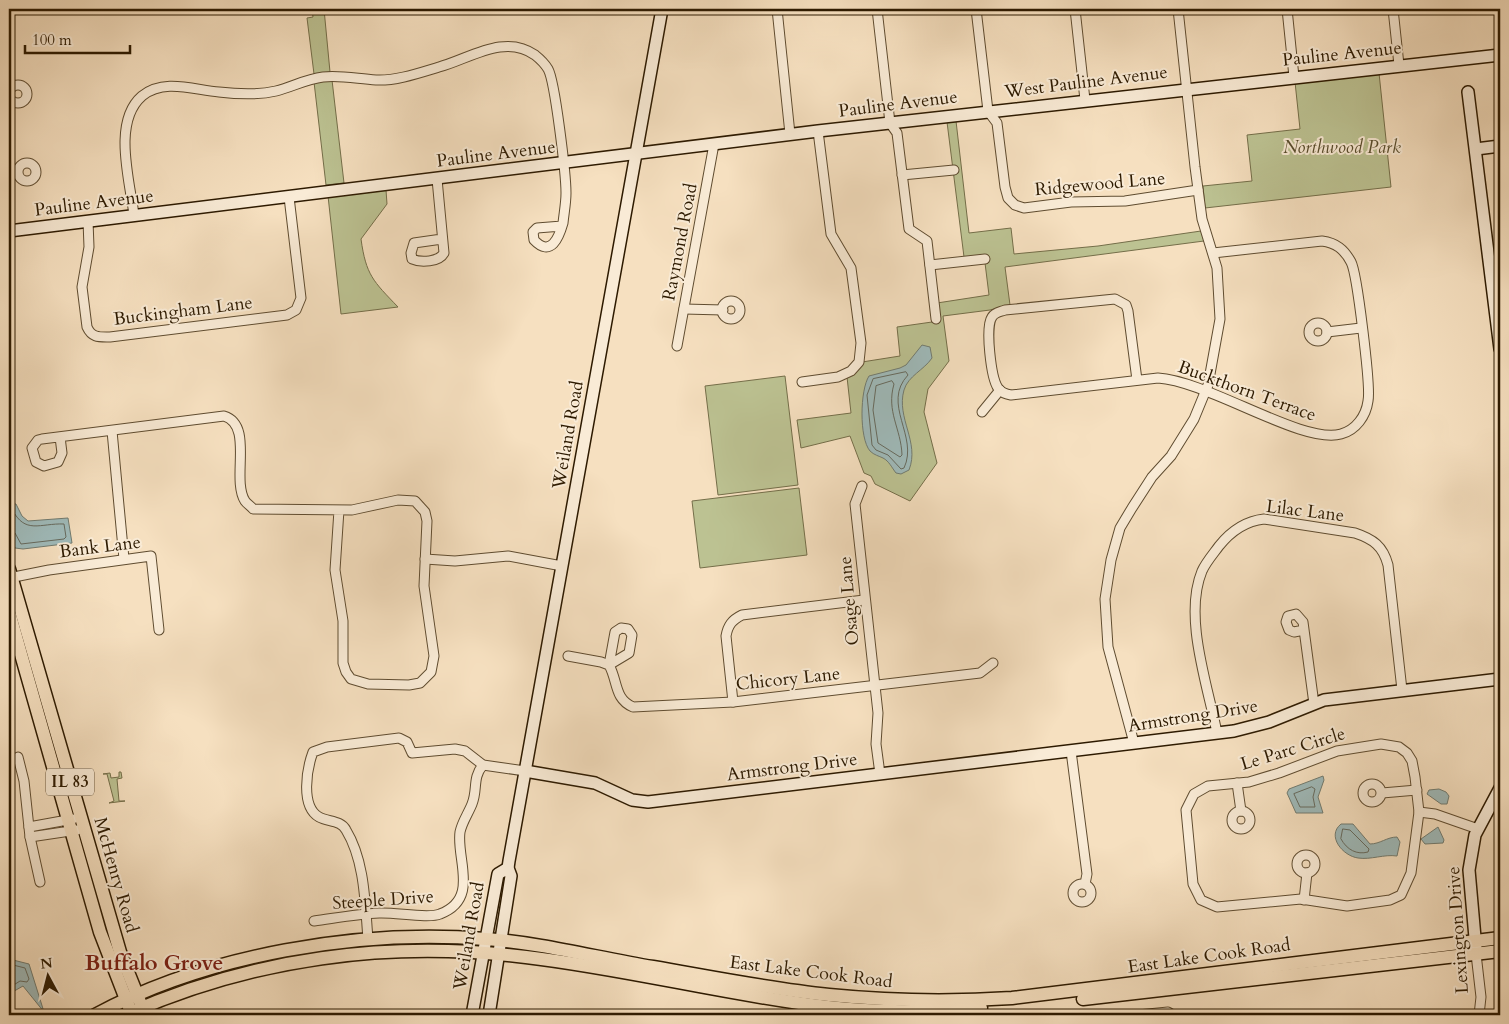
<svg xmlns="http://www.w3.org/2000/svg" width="1509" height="1024" font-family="Cardo,serif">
<rect width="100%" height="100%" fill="#f6e0c0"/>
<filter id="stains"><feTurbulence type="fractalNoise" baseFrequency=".004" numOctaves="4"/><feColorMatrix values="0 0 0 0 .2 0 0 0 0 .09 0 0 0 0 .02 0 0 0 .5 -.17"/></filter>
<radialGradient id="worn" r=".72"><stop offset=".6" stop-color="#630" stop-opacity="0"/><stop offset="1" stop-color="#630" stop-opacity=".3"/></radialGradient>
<!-- green -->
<g fill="#bcc292" stroke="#746e49">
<polygon points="312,9 324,9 330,72 314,74 307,18 313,17"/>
<polygon points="1379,73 1391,187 1205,208 1203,186 1252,181 1247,135 1300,129 1295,82"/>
<polygon points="332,80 344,183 326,185 314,82"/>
<polygon points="956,121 969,233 1011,228 1014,254 1098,246 1201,231 1204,241 1005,267 1010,305 990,310 943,316 949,361 928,389 924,412 937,463 910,501 875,484 871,476 864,473 850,436 801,448 797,420 851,413 847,377 862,362 900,356 897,327 939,321 937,303 989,295 984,255 964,257 947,122"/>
<path d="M386,190L387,204L361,239C366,275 373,281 398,307L341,314L328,196Z"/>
<polygon points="785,376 798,485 718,495 705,386"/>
<polygon points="799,488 807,555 700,568 692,501"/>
<polygon points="119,772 121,772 122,778 117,779 119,801 125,801 109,803 114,801 107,774 103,774 110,773 111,778 119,777"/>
</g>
<!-- water -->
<g fill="#9fbbbb" stroke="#717b70">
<path d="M922,345L930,347L932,358C924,370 908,376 904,390C896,418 920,442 909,470L901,474L896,473C892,468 889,461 883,458C879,456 874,455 870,451C859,438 860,390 869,376L900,368L906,365Z"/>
<polygon points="9,503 16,504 22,516 28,521 68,518 72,543 23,549 15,548 9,530"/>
<polygon points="1323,776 1324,780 1318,797 1323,813 1296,813 1287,793 1289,789"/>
<polygon points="1439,789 1446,792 1449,796 1447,804 1441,804 1427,794 1429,790"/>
<path d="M1341,824H1353L1370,844C1380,844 1387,837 1397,837L1400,842L1397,856C1384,854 1371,860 1358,858C1343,856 1326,836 1341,824Z"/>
<polygon points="1438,827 1444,840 1443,843 1425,844 1421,839"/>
<polygon points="9,959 29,964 44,1012 23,986 9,994"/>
</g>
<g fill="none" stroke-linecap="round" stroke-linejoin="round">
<!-- shore -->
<g stroke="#666a5e" stroke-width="1">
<path d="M906,372L908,375C881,404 919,436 904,468L901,469L888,455L876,450L872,445L867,395L873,379Z"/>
<path d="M892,381L894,384C886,412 901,428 902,455L900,457L878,443L873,410L876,386Z"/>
<path d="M9,507L12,509C25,535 40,523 64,524L66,537L64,539L21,544L15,533L9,531"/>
<polygon points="1312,787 1315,789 1313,797 1315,807 1300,807 1294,794"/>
<path d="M1343,829L1350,830L1369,849L1368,852C1357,855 1347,850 1341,839Z"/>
<polyline points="9,964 25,968 29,979 27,982 20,981 9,988"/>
</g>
<!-- street casing -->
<g stroke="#5f4c30" stroke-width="11">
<g id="street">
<polyline points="777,9 790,134"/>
<polyline points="877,9 890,123 897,133 909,229 927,241 936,319"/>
<polyline points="976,9 988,111 997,123 1005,187 1008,198 1015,205 1024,208 1071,202 1125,201 1198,190"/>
<polyline points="1075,9 1085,100"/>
<polyline points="1287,9 1294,77"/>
<polyline points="1393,9 1399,65"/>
<polyline points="1499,9 1500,17"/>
<circle cx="18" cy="94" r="9"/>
<circle cx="27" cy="172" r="9"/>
<polyline points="902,175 954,170"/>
<path d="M437,179L444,253C439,262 421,263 412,259L411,253L414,243L442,239"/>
<path d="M134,215C130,181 112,122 142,96C164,78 194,90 219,92C236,94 259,95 276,91C292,87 306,79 323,77C341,75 358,79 376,80C396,81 419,73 439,67C469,59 505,33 535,55C540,59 545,64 548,69C555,81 566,175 566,193C566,203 564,213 563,223C559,237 551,258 534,240L533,232L537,228L562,226"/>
<path d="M88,221L89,247L82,287L87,327C92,338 99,337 110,337L287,315L296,310L301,298L289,197"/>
<polyline points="930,265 985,259"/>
<circle cx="731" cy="310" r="9"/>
<polyline points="684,309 723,310"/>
<circle cx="1318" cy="332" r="9"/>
<polyline points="1327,332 1361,328"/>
<polyline points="677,346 714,144"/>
<path d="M1137,380L1128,311L1126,305L1115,299L1005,310C1000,312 995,312 992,317C985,327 991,378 998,388C1001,393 1006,394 1011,395L1158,378C1208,381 1303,445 1341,434C1356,430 1366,416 1368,401C1371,387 1357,273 1351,262C1344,249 1336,243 1322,241L1213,253"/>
<polyline points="802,382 838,377 851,371 859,362 861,343 851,268 831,234 818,131"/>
<polyline points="982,412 1000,390"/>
<polyline points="112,431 124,559"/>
<path d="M60,437L62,453L58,462L44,466L36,462L32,448L38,440L42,439L224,416C254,425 231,479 245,501C247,504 251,506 253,509L352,510L398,500L415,501L425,512L427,521L424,586L434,656L431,672L420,683L409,685L368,684L351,679L346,672L343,663V621L335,570L339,510"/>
<polyline points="862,486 855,504 878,713 876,744 880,774"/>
<polyline points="425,559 455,561 508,556 562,566"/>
<polyline points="9,578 49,570 151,556 159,630"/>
<polygon points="621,628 628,629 632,635 629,653 609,665 615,632"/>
<polyline points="1304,630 1294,632 1289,630 1286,622 1288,616 1296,614 1303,622 1314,704"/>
<path d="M568,656L601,662L609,665C618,681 614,699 633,707L733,702L980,673L993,663"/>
<path d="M733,702L726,636C728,625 732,620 742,615L864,600"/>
<path d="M1217,733C1208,686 1183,617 1202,571C1206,562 1214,553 1219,546C1231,531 1246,521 1264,519L1355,533C1373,539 1383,546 1388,565L1402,690"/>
<polyline points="1134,743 1108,647 1105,599 1111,560 1120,528 1132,508 1152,477 1171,456 1194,419 1208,385 1220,319 1217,268 1202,219 1195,167 1178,9"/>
<polygon points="1381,744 1399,747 1407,753 1412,761 1415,777 1419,812 1411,873 1401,895 1390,900 1347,906 1301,899 1217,907 1201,900 1193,884 1186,810 1194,794 1208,786 1249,782 1279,773 1337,751"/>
<polyline points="1071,751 1087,874 1085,884"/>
<polyline points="18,757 24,781 30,837 40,882"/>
<polyline points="1237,783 1241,811"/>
<circle cx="1372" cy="793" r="9"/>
<polyline points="1382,793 1417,790"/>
<circle cx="1241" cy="820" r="9"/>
<polyline points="1419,812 1435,814 1478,829"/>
<polyline points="29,827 73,819"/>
<polyline points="30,837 77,830"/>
<circle cx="1306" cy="864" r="9"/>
<circle cx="1082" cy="893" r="9"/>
<polyline points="1304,900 1307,873"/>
<path d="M314,921C336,918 358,914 379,913C395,912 428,919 440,914C480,899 456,859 460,832C462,822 468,814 472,804C478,789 472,778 483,765"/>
<path d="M368,939C365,904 365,861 346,830C341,820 328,822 319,817C300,806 307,768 313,752L327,747L399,738L407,742L412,753L455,749L465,751L483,765L525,771"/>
<polyline points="1476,954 1481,997 1479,1015"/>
<polyline points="1138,1015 1168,1012 1173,1015"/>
</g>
</g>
<!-- secondary casing -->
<g stroke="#2d1a00" stroke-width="14">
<g id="secondary">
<polyline points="1468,92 1500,349"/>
<polyline points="1476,149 1500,146"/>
<polyline points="9,231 818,131 1500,55"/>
<polyline points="525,771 595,783 632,800 648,802 1234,731 1269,722 1324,700 1500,679"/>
<polyline points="1476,949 1469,870 1475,835 1500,788"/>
<polyline points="472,1015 498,874 508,868"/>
<polyline points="489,1015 511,876 508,868 509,861 662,9"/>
</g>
</g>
<!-- primary casing -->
<g stroke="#2d1a00" stroke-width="15">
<g id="primary">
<polyline points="9,569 120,952 140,1002"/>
<polyline points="9,612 100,932 129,1007"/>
<polyline points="1083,999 1500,951"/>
<path d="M95,1015C208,954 359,929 486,939C542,943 598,958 653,967C711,977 770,989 829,995C890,1001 951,1002 1012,998L1500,938"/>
<path d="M125,1015C252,958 389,940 526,957C628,969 727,995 828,1007C879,1013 930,1012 981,1008"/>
</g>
</g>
<!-- street -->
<use href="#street" stroke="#f9ebd6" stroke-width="9"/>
<!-- secondary -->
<use href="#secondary" stroke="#f9ebd6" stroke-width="11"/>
<!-- primary -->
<use href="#primary" stroke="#f6e0c0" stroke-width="12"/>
</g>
<g text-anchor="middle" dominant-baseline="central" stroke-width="4" stroke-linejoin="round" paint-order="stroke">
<!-- shield labels -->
<rect fill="#f9ebd6" stroke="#6a5940" stroke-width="1" x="46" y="768.5" width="48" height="27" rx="4"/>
<g font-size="16" font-weight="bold" fill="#2d1a00">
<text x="70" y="782">IL 83</text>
</g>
<!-- street labels -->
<g font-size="18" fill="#2d1a00" stroke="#f9ebd6">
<text transform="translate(1342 54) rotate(-6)">Pauline Avenue</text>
<text transform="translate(1086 82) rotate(-7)">West Pauline Avenue</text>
<text transform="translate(898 104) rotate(-7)">Pauline Avenue</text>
<text transform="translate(496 154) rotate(-7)">Pauline Avenue</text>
<text transform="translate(1100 184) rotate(-5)">Ridgewood Lane</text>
<text transform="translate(94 203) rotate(-7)">Pauline Avenue</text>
<text transform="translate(680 242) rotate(-79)">Raymond Road</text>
<text transform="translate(183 311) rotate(-7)">Buckingham Lane</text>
<text transform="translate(1247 391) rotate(20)">Buckthorn Terrace</text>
<text transform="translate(568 435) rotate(-80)">Weiland Road</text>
<text transform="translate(1305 511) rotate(7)">Lilac Lane</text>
<text transform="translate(100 547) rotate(-7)">Bank Lane</text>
<text transform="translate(849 601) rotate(-95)">Osage Lane</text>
<text transform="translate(788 679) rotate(-6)">Chicory Lane</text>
<text transform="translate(1193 716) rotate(-9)">Armstrong Drive</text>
<text transform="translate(1293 749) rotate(-17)">Le Parc Circle</text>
<text transform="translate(792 767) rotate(-7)">Armstrong Drive</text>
<text transform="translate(116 875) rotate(74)">McHenry Road</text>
<text transform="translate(383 900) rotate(-4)">Steeple Drive</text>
<text transform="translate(1458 930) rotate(-94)">Lexington Drive</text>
<text transform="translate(469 936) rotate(-80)">Weiland Road</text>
<text transform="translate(1209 956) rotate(-8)">East Lake Cook Road</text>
<text transform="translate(811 972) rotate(7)">East Lake Cook Road</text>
</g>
<!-- park labels -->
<g font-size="18" font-style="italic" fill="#584c2c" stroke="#f9ebd6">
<text x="1342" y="147">Northwood Park</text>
</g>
<!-- district labels -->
<g font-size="22" font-weight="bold" fill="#7a1f14" stroke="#f9ebd6">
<text x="154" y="963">Buffalo Grove</text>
</g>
</g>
<!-- margin -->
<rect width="1509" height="1024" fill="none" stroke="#f6e0c0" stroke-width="30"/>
<rect x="10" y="10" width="1489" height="1004" fill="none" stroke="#2d1a00" stroke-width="2.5"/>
<rect x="15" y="15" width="1479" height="994" fill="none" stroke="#2d1a00"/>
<!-- north arrow -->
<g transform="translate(48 976) rotate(353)" stroke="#f9ebd6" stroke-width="4" paint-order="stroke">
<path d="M0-4L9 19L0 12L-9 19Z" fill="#2d1a00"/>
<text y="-8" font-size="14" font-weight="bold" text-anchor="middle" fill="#2d1a00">N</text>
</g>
<!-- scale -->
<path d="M25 45v8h105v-8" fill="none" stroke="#2d1a00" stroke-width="2.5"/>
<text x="32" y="45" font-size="15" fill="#2d1a00" stroke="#f9ebd6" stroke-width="4" paint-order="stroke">100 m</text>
<rect width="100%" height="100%" filter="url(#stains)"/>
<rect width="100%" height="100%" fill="url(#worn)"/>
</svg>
